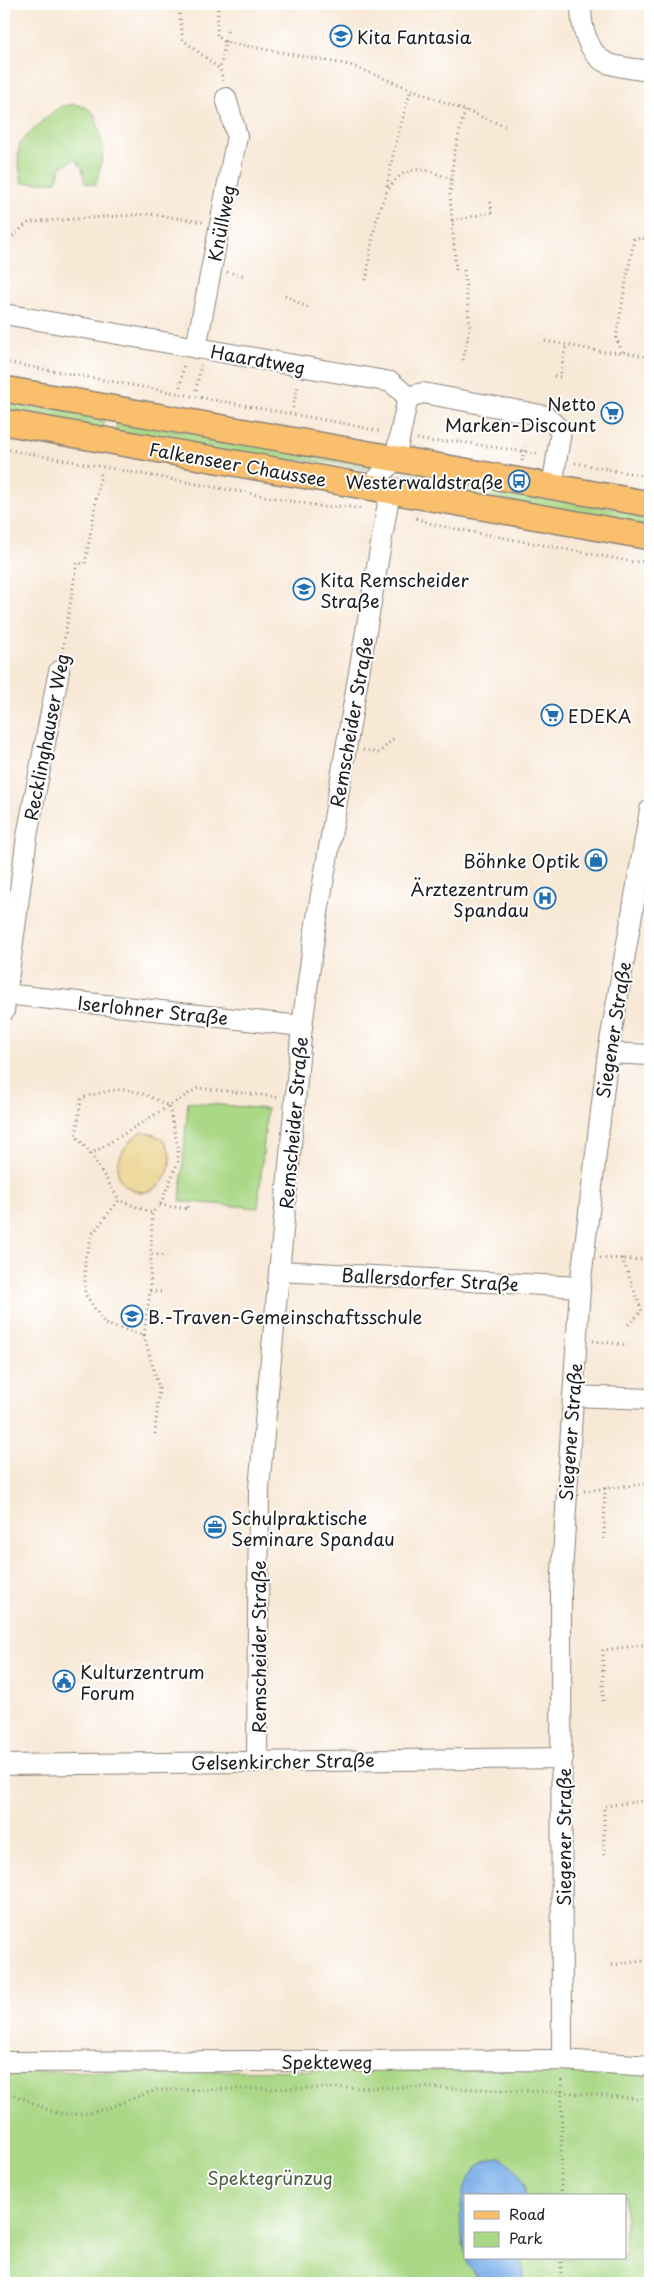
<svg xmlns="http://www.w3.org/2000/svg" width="654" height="2287" font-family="'Playpen Sans',sans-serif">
<rect width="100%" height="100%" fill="#fff"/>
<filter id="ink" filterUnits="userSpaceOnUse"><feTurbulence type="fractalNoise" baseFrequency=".02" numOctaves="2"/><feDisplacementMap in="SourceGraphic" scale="10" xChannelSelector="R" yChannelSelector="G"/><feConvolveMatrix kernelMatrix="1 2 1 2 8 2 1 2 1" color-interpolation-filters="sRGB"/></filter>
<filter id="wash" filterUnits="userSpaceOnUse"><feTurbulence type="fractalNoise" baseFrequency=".0096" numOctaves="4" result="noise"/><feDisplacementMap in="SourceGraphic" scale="20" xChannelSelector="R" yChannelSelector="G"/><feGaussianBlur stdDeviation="1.12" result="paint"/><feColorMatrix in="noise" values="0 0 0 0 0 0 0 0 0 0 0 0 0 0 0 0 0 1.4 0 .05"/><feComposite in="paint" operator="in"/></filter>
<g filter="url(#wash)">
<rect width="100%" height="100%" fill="#f8e8d6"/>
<!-- green -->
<g fill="#aad886" stroke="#637a51">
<polygon points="75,104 87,108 95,115 104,150 96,185 85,183 82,168 75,159 61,167 56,182 22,183 18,160 20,143 42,121 61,106"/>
<polygon points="4,399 105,417 102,430 4,413"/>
<polygon points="118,419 375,467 369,470 327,462 259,458 115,432"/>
<polygon points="407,472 650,515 650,527 396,481"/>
<polygon points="188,1102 267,1109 258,1208 180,1201"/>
<path d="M541,2069L650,2075V2283H523L522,2258H625V2196H525V2185L500,2158C495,2159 488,2159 485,2161C452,2181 456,2261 481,2283H4V2072Z"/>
</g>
<!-- sand -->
<path fill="#eeda9e" stroke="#857b5d" d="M141,1132C194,1135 166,1210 129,1188C105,1174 124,1142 141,1132Z"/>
<!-- water -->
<g fill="#7aaee8" stroke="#4b6582">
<path d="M500,2158C515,2165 525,2178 525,2196H465V2253C458,2224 455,2181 484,2162C488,2159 495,2159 500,2158Z"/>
<polygon points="467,2258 522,2258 523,2283 481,2283 468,2265"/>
</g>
</g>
<g filter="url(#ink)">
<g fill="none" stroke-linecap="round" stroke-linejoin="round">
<!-- minor casing -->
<g stroke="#8a8279" stroke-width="22">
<g id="minor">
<path d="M582,4C579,22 588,55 607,63C620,68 636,69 650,71"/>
<polyline points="4,314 391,382 408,397 395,459 370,487"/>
<polyline points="196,348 237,136 226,98"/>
<polyline points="408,397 423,393 546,416 561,431 552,487"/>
<polyline points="4,994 302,1026"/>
<polyline points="4,1011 27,836 59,671"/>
<polyline points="608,1053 650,1055"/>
<polyline points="279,1271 580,1287"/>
<polyline points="573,1396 650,1399"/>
<polyline points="257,1761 259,1488 302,1026 315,930 390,491"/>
<polyline points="4,1765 563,1758"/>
<polyline points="562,2060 561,1589 580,1287 608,1053 650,810"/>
<polyline points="4,2062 562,2060 650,2066"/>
</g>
</g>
<!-- major casing -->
<g stroke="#8a8279" stroke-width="28">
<g id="major">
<polyline points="4,389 650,504"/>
<polyline points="4,422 650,537"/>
</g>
</g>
<!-- path -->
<g stroke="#8a8279" stroke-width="3" stroke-dasharray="1 4" stroke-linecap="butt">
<polyline points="178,4 183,40 220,69"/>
<polyline points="218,4 217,36 225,42 350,65 505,126"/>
<polyline points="223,81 220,69 228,27"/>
<polyline points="387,186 394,150 411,89"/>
<polyline points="452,221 492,212 490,199"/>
<polyline points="4,248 7,241 29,222 150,214 203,222"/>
<polyline points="456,270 450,194 454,154 465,110"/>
<polyline points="227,272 246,276"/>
<path d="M366,280C372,249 375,176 414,170C426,168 440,175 451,179"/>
<polyline points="285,295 308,308"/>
<polyline points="545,341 605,352 622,352 650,357"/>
<polyline points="622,352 616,337 634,239 650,238"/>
<polyline points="463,360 470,328 464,269"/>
<polyline points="4,362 347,424 382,432"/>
<polyline points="554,376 560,377 566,345"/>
<polyline points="180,387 184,363"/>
<polyline points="196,390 201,365"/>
<polyline points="293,408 298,384"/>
<polyline points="417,439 433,442 454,441 540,454"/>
<polyline points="4,449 324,507 341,506 363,509"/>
<polyline points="522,461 525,446"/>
<polyline points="575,463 650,477"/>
<polyline points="416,518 435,525 634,562 650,561"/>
<polyline points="644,612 650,610"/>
<polyline points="62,653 77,563 85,564 101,473"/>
<polyline points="363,750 379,753 393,739"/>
<path d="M91,1154L76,1136L81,1098C122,1086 131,1086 169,1106L178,1148V1162L160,1205L152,1213L119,1200"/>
<polyline points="160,1205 188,1209 188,1202"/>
<polyline points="152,1254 167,1256"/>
<polyline points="600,1258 650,1260"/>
<polyline points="622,1258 642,1311 626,1327"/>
<polyline points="150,1291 164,1292"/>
<polyline points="144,1335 150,1291 152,1213"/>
<polyline points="593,1341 628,1345"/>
<polyline points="155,1434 159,1389 144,1335 105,1324 85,1294 85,1258 93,1233 119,1200 91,1154 198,1088 277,1097"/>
<polyline points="584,1491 650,1483"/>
<polyline points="604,1539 605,1488"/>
<polyline points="603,1701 603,1650 650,1644"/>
<polyline points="604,1855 604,1806 650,1800"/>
<polyline points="612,1965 650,1960"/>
<path d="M4,2094C25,2095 39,2109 59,2113C94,2120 124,2099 157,2090L411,2087L562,2092L650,2100"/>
<polyline points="561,2196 562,2078"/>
<polyline points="561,2283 561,2258"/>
</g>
<!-- minor -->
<use href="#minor" stroke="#fff" stroke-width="20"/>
<!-- major -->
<use href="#major" stroke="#f9bf6d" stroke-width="25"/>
</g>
</g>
<!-- icons -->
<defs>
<g id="school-ring" transform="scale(1.125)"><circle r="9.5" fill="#fff" stroke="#1f6fb2" stroke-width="1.5"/><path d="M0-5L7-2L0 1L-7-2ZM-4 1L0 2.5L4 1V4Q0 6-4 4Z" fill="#1f6fb2"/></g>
<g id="supermarket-ring" transform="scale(1.125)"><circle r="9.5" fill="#fff" stroke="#1f6fb2" stroke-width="1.5"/><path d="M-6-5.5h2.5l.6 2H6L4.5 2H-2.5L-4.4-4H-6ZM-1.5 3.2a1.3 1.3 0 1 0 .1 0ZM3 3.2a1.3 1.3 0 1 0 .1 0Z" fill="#1f6fb2"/></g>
<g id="bus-ring" transform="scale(1.125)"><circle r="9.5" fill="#fff" stroke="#1f6fb2" stroke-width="1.5"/><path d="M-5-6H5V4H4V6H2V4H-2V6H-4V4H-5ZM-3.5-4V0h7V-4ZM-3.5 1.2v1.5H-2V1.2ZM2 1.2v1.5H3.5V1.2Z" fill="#1f6fb2"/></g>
<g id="shop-ring" transform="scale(1.125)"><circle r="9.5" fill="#fff" stroke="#1f6fb2" stroke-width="1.5"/><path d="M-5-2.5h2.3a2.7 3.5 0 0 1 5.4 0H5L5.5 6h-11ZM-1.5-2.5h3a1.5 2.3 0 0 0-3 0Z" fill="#1f6fb2"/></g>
<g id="hospital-ring" transform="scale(1.125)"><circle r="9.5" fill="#fff" stroke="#1f6fb2" stroke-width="1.5"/><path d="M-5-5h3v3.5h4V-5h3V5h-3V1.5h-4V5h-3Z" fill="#1f6fb2"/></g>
<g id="office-ring" transform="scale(1.125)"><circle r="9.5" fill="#fff" stroke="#1f6fb2" stroke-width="1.5"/><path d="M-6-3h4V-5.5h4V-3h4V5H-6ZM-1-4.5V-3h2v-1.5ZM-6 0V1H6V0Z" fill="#1f6fb2"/></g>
<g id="civic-ring" transform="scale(1.125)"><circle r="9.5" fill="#fff" stroke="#1f6fb2" stroke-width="1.5"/><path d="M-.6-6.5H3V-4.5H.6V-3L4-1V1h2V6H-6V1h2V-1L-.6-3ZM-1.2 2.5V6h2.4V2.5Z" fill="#1f6fb2"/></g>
</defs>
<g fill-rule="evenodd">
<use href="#school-ring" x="341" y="36"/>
<use href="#supermarket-ring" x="612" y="413"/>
<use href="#bus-ring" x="519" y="481"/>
<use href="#school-ring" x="304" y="589"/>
<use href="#supermarket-ring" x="552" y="715"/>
<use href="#shop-ring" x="596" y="860"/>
<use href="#hospital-ring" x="545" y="898"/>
<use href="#school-ring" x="132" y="1316"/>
<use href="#office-ring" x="215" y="1527"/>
<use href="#civic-ring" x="64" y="1681"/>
</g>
<g text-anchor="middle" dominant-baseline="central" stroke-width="4" stroke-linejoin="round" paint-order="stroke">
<!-- poi labels -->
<g font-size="18" fill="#1c1c1c" stroke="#fff" text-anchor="start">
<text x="357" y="36">Kita Fantasia</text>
<text x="596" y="403" text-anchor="end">Netto<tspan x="596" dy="21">Marken-Discount</tspan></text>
<text x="503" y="481" text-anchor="end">Westerwaldstraße</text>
<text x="320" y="579">Kita Remscheider<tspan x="320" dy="21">Straße</tspan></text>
<text x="568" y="715">EDEKA</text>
<text x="580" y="860" text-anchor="end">Böhnke Optik</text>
<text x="529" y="888" text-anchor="end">Ärztezentrum<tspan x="529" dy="21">Spandau</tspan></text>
<text x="148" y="1316">B.-Traven-Gemeinschaftsschule</text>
<text x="231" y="1517">Schulpraktische<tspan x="231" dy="21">Seminare Spandau</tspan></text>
<text x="80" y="1671">Kulturzentrum<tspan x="80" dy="21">Forum</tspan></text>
</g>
<!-- street labels -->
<g font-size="18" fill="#1c1c1c" stroke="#fff">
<text transform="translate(221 223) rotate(-79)">Knüllweg</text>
<text transform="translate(258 359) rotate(10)">Haardtweg</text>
<text transform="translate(238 464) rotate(10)">Falkenseer Chaussee</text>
<text transform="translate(351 722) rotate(-80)">Remscheider Straße</text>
<text transform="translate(46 737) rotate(-79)">Recklinghauser Weg</text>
<text transform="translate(153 1010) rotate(6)">Iserlohner Straße</text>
<text transform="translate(613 1030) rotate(-81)">Siegener Straße</text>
<text transform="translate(293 1123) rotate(-85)">Remscheider Straße</text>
<text transform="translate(430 1279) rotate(3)">Ballersdorfer Straße</text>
<text transform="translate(570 1432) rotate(-86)">Siegener Straße</text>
<text transform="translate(258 1647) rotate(-90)">Remscheider Straße</text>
<text transform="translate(283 1761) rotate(-1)">Gelsenkircher Straße</text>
<text transform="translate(563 1837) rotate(-90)">Siegener Straße</text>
<text x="327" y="2061">Spekteweg</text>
</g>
<!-- park labels -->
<g font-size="18" fill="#4e5e41" stroke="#fff">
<text x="270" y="2177">Spektegrünzug</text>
</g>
</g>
<!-- margin -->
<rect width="654" height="2287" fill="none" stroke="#fff" stroke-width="20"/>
<!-- legend -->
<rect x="464" y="2194" width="162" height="65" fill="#ffffff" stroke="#a4a4a4"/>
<rect x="474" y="2211" width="25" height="8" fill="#f9bf6d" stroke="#a4a4a4"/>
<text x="509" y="2220" font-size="15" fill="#1c1c1c">Road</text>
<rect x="474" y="2232" width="25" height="15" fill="#aad886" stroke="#a4a4a4"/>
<text x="509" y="2244" font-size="15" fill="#1c1c1c">Park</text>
</svg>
